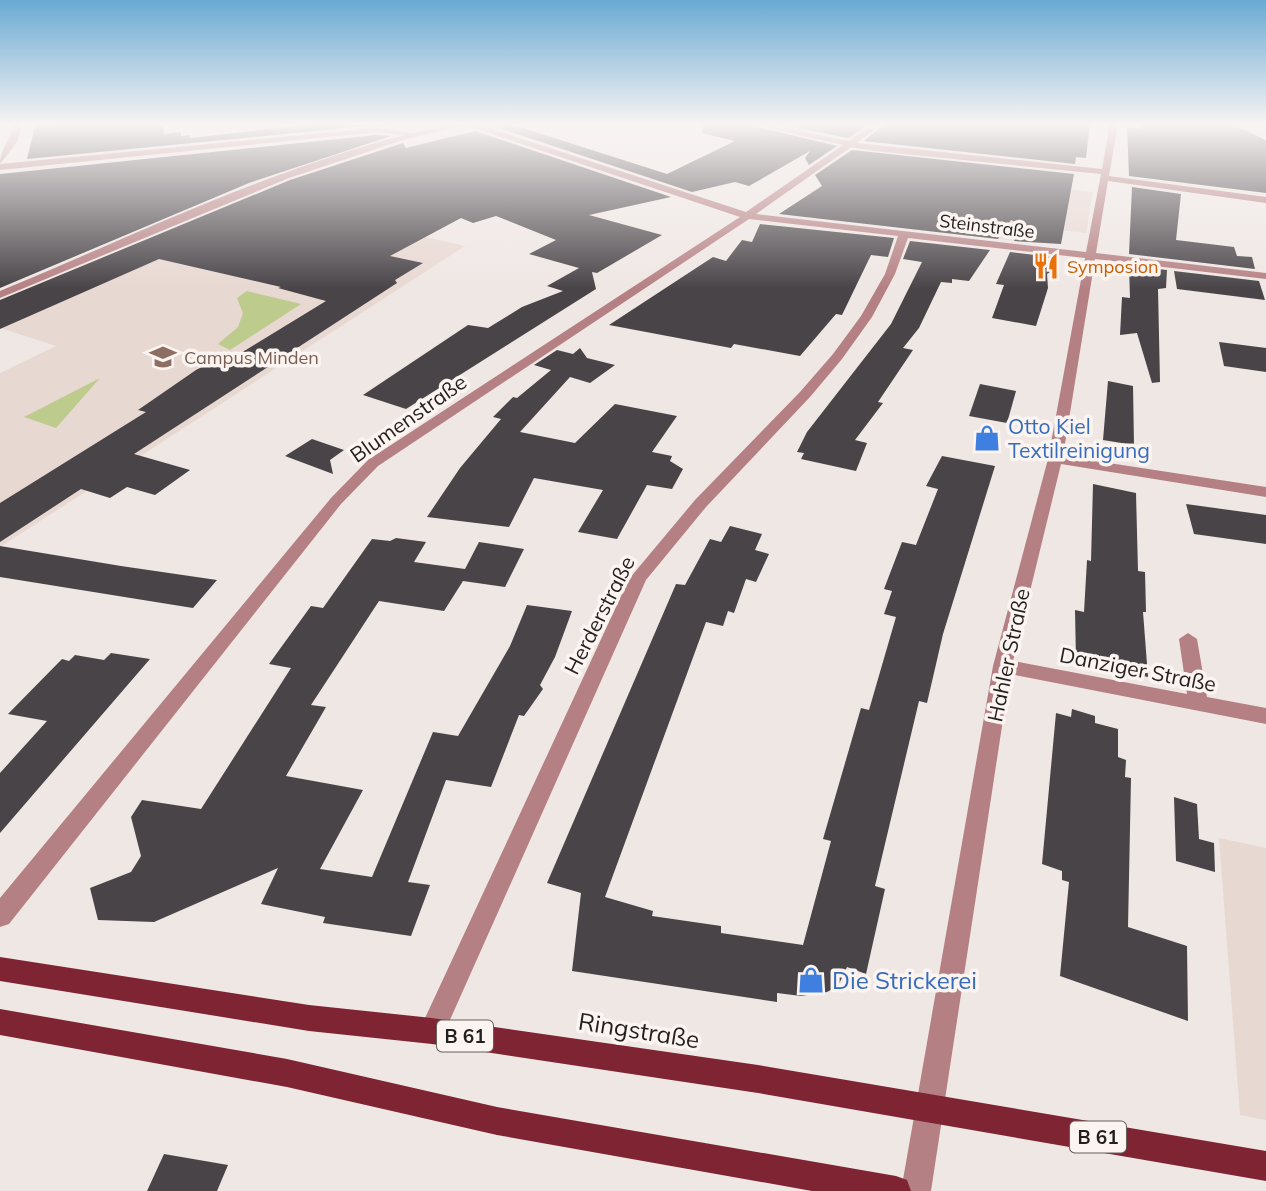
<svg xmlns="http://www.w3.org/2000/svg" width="1266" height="1191" font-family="Mulish,sans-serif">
<rect width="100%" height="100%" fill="#efe7e4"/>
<!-- built -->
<g fill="#e8d8d2">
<polygon points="1002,182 1093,192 1086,233 1018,225 1016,241 927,231 939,212"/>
<polygon points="346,219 465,246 0,547 0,373 56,346 0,328 183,228"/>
<polygon points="1219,838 1266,848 1266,1120 1240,1115"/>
</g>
<!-- green -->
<g fill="#bdcb8d">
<polygon points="247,291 301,304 230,350 218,344 238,327 243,313 237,298"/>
<polygon points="100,378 56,428 24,417"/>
</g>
<!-- building -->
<g fill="#494448">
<polygon points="70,123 163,123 164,134 181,132 181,136 190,135 190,138 320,123 388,123 392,128 376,125 27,159 35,126"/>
<polygon points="507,123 667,174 735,141 702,133 703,123 742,123 837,146 809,165 805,158 810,151 749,186 735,182 692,192 493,126"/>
<polygon points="771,123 871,123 848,138"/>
<polygon points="886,123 1090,123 1086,158 1076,157 1075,164 864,141"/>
<polygon points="1143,123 1230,123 1266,140 1266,193 1129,176 1127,127 1142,129"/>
<polygon points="475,131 671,197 589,215 662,235 597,273 592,272 596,289 406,409 363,395 468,325 488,328 522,307 563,291 547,286 579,268 529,254 556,240 496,216 473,223 461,218 390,256 423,263 395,280 397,283 134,454 190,470 155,495 127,487 110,498 81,489 0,542 0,503 146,412 138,410 196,370 221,357 228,361 326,301 278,288 281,287 159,259 0,329 0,300 290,180 403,143 406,148"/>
<polygon points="376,135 391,136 249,183 0,288 0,174"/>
<polygon points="852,150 1074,174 1061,244 1014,241 1021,225 1011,220 998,239 779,214 822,186 815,175"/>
<polygon points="1132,187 1181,194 1176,240 1234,247 1237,256 1252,257 1255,269 1129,254"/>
<polygon points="760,224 894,238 888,257 871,255 842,315 836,314 800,356 734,344 731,348 609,325 713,257 726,261 742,240 752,242"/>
<polygon points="910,241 990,250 969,281 952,279 952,283 941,282 919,328 903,348 913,350 878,402 883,403 855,440 867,443 856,471 801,459 804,453 797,452 807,432 891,324 922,262 903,259"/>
<polygon points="1010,252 1052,257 1052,271 1047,274 1048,288 1036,326 992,318 1004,285 996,284"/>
<polygon points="1129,266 1167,270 1166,288 1158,289 1160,382 1152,383 1137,333 1120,335 1122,297 1130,298"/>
<polygon points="1174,271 1259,281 1265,300 1177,289"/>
<polygon points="1219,342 1266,348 1266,372 1224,366"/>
<polygon points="580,348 587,358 615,365 590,383 570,377 520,432 575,443 615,404 677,416 652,452 672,456 670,461 683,469 672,489 647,485 617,539 578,532 603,490 534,478 509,527 427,517 460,468 501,419 493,417 513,397 517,398 551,370 534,365 557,350 573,354"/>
<polygon points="1108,381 1133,386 1134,445 1103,440"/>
<polygon points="980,384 1016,391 1007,423 969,416"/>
<polygon points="312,439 344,450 330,460 333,474 285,456"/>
<polygon points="942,456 995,466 943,634 927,703 919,701 875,886 885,889 866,974 847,967 838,986 827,992 801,996 777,993 777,1002 572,971 581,893 547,883 676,584 685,585 710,539 721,542 730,526 762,534 755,550 769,554 756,582 746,579 734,613 728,611 723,626 706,622 605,897 653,911 652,916 721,926 721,933 803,945 831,841 823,839 861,708 869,710 896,617 884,614 892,591 884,589 902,542 916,545 938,489 926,486"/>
<polygon points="1093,484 1136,493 1138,571 1145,572 1146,612 1143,612 1148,677 1076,661 1075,610 1084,612 1087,560 1091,561"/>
<polygon points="1186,504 1266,515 1266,544 1194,534"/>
<polygon points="396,538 426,542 414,562 465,569 479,542 524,549 505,587 463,581 444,611 379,601 311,705 326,707 286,776 363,790 320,869 372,877 433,732 458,736 510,646 527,605 572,611 555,657 540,685 543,689 524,716 519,715 491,787 446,780 408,882 430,885 411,936 323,923 325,917 261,904 278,868 154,922 98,920 90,888 131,872 141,856 131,817 142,800 201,809 291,668 269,664 311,606 323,608 372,539 390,541"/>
<polygon points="0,546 121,566 217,580 193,608 0,577"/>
<polygon points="111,653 150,659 0,833 0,773 47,721 8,714 62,659 69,661 75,655 104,660"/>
<polygon points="1072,709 1095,716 1095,723 1118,729 1118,757 1126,760 1125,777 1131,778 1128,927 1187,946 1188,1021 1060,976 1069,882 1062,880 1062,871 1042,864 1056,713 1071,717"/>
<polygon points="1174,797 1197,804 1199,839 1214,843 1215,872 1176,861"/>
<polygon points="164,1154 228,1165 217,1191 147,1191"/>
</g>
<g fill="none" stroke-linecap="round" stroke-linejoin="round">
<!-- minor -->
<g fill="#b58083" fill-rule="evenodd">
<path d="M15,123H23L17,142L0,164C0,150 11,136 15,123Z"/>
<path d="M455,123H474L746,212L843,145L745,123H759L849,141L875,123H884L857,143L1102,169L1110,123H1118L1109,176L1266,197V203L1108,181L1096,253L1266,273V279L1095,259L1063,456L1266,487V497L1061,464L1013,661L1187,694L1179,639L1188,633L1197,639L1207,697L1266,708V724L1010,674L931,1191H901L993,666L1048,459L1085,258L908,238L895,274L872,317L842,359L810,397L706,507L646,580L441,1040L432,1044L423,1040L419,1031L629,579L695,500L800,392L833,354L861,316L885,274L898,236L749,219L378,466L341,504L9,924L0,927V898L331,498L368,460L740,217L465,125L406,139L289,178L0,298V291C133,236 265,171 405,135L376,132L0,170V164L376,128L413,133ZM851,147L874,151L1101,174L1086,252L756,214Z"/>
</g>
<!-- major -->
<g fill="#7f2433" fill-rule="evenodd">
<polygon points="0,957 309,1005 432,1018 758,1065 1266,1151 1266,1181 758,1093 432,1044 309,1031 0,981"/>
<polygon points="0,1009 287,1059 497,1107 896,1176 907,1180 911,1191 812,1191 497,1135 287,1087 0,1035"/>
</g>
</g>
<!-- sky -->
<linearGradient id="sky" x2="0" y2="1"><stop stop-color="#69aad3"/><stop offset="0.43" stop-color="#f8f4f3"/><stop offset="1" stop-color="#f8f4f3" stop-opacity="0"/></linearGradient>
<rect width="1266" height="289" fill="url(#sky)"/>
<!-- icons -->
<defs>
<g id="restaurant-bare" transform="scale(2.1)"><path d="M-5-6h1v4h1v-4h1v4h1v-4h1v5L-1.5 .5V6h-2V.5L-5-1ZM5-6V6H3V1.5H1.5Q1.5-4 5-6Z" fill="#e8710a" stroke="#fcf4f1" stroke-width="2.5" paint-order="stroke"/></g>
<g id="university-bare" transform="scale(2.1)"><path d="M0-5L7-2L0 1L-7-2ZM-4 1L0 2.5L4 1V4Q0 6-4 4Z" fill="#8d6e63" stroke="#fcf4f1" stroke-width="2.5" paint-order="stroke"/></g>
<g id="shop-bare" transform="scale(2.1)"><path d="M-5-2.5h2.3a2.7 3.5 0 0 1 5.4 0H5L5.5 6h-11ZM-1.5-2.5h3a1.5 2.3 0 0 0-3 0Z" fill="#3f7fe0" stroke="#fcf4f1" stroke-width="2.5" paint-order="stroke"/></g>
</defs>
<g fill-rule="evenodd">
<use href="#restaurant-bare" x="1046" y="266"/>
<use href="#university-bare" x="163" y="357"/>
<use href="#shop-bare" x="987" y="438"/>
<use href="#shop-bare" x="811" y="980"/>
</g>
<g text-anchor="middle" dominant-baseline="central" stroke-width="7" stroke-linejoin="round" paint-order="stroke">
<!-- far-street labels -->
<g font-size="18" fill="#221f1e" stroke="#fcf4f1">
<text transform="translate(987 226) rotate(7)">Steinstraße</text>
</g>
<!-- far-food labels -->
<g font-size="18" fill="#c56008" stroke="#fcf4f1" text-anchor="start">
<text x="1067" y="266">Symposion</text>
</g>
<!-- far-education labels -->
<g font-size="18" fill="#785e54" stroke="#fcf4f1" text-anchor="start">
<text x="184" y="357">Campus Minden</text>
</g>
<!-- shield labels -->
<g fill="#fcf4f1" stroke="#635f5d" stroke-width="2">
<rect x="437" y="1020.5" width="56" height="31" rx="5"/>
<rect x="1070" y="1121.5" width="56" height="31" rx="5"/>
</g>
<g font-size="19" font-weight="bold" fill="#221f1e">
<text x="465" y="1036">B 61</text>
<text x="1098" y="1137">B 61</text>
</g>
<!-- street labels -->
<g font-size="21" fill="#221f1e" stroke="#fcf4f1">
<text transform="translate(408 418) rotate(-35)">Blumenstraße</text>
<text transform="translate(599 615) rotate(-63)">Herderstraße</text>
<text transform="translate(1008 655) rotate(-78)">Hahler Straße</text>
<text transform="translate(1138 669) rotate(11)">Danziger Straße</text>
</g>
<!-- shop labels -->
<g font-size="21" fill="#366cbe" stroke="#fcf4f1" text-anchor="start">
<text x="1008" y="426">Otto Kiel<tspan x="1008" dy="24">Textilreinigung</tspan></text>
</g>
<!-- near-shop labels -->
<g font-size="24" fill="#366cbe" stroke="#fcf4f1" text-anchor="start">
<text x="832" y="980">Die Strickerei</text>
</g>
<!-- near-street labels -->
<g font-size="24" fill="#221f1e" stroke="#fcf4f1">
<text transform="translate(639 1030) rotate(9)">Ringstraße</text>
</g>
</g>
</svg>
